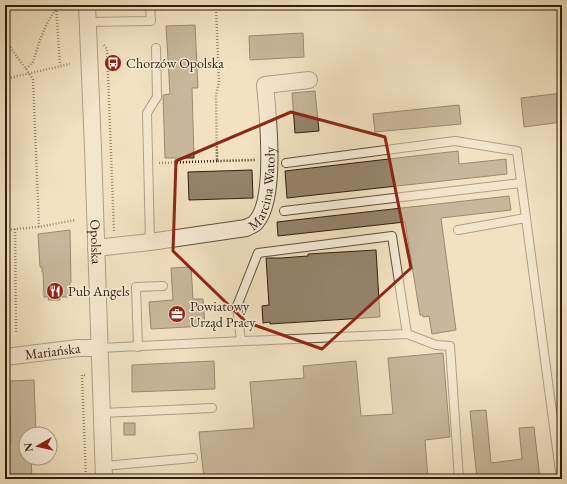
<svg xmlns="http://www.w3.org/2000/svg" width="567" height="484" font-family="'EB Garamond',serif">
<rect width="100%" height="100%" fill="#f2e2c2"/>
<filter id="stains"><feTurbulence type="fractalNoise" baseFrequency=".005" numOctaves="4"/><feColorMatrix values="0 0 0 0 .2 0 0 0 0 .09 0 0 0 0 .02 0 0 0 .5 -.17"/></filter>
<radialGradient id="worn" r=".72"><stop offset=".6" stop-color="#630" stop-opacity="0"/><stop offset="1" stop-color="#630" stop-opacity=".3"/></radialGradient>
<!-- building -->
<g fill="#95846b" stroke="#301e0d">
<polygon points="195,25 198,88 192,88 194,158 165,158 163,95 170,94 166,26"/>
<polygon points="303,33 304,57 250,60 249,36"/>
<polygon points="315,91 319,131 295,133 292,93"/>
<polygon points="562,93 562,122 524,127 521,98"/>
<polygon points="459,105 461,124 375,132 373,114"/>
<polygon points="458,151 459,164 506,159 507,174 287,198 285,171"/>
<polygon points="252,170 253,198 189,200 188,172"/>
<polygon points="509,196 511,210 441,218 456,330 432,334 429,316 423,317 423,315 420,315 405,222 278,236 277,222"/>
<polygon points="70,230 71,282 70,282 69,297 60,297 60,300 48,300 49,297 44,297 43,272 42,272 42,267 40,267 38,234"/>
<polygon points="376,250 380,317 270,324 270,322 263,323 262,306 269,305 266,258 281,258 308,256 308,254"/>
<polygon points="191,267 193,299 203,299 205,326 151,329 149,302 173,300 171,268"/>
<polygon points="443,353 450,437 425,440 428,479 204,479 199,432 254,428 250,382 304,378 303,366 356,361 361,416 393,414 388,358"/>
<polygon points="214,361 215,389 132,392 132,365"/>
<polygon points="34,380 36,434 26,434 26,458 31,458 32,479 8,479 6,442 11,442 9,381"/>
<polygon points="486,410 491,463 522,459 519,428 534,427 540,479 477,479 470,411"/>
<rect x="124" y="423" width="11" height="12"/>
</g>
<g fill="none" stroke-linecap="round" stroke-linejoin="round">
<!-- lane casing -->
<g stroke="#604f3a" stroke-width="10">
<g id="lane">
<polyline points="87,22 151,21 150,5"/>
<polyline points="286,163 455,141 517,151 561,479"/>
<polyline points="284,211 521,183"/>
<polyline points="458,230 526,218"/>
<polyline points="150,242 147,113 157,97 156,48"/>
<polyline points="241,341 237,306 258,253 392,236 407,334"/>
<polyline points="138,347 136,287 163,286"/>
<polyline points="100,348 223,342 407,334 436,345 450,346 459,479"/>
<polyline points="102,413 212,408"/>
<polyline points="104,466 193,458"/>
</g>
</g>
<!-- street casing -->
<g stroke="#604f3a" stroke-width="18">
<g id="street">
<path id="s1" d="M87,5L93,149L104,479"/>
<path id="s2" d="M96,248L150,242L246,228C249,226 254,225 256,222C277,199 268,116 265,85L309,80"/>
<path id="s3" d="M5,357L78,348H100"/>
</g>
</g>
<!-- path -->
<g stroke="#301e0d" stroke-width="2.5" stroke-dasharray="1 2" stroke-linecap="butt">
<polyline points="56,5 60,65"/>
<polyline points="161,7 216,7 219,82 216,95 217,161 256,160"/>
<polyline points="5,40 33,79 39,227"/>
<polyline points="104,45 107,49 114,231"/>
<polyline points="26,69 33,62 40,40 48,21 56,9"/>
<polyline points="5,79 70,64"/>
<polyline points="159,163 217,161"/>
<polyline points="15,229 16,334"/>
<polyline points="5,230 39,227 75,220"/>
<polyline points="85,375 82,375 86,479"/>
</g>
<!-- lane -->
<use href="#lane" stroke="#f7ecd7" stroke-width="8"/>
<!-- street -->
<use href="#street" stroke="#f7ecd7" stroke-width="16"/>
</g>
<!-- marked area -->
<path d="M0 0H567V484H0ZM291,112L385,137L411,268L322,349L246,322L173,251L176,161Z" fill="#f2e2c2" fill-opacity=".55" fill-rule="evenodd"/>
<path fill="none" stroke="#8f2418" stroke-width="3" stroke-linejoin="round" d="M291,112L385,137L411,268L322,349L246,322L173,251L176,161Z"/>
<!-- icons -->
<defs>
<g id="bus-disc" transform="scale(0.9)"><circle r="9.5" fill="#8f2418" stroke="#f7ecd7"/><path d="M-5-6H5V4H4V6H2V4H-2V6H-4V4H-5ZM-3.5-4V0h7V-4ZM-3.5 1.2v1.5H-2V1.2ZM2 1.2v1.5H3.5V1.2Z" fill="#fff"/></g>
<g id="restaurant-disc" transform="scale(0.9)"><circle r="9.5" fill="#8f2418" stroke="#f7ecd7"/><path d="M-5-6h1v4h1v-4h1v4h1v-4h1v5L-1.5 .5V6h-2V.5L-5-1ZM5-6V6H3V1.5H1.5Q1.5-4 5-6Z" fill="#fff"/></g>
<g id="office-disc" transform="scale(0.9)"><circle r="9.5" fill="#8f2418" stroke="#f7ecd7"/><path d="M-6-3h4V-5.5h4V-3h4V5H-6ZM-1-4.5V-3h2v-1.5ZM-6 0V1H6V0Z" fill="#fff"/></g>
</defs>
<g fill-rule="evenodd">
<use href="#bus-disc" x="113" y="63"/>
<use href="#restaurant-disc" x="55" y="291"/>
<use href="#office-disc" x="177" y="314"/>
</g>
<g text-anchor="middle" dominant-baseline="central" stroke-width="3" stroke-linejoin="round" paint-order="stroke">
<!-- poi labels -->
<g font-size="14" fill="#301e0d" stroke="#f7ecd7" text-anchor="start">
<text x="126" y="63">Chorzów Opolska</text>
<text x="68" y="291">Pub Angels</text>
<text x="190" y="306">Powiatowy<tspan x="190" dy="16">Urząd Pracy</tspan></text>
</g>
<!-- street labels -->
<g font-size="14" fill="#301e0d" stroke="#f7ecd7">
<text stroke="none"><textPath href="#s2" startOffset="198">Marcina Watoły</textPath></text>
<text stroke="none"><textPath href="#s1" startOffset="237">Opolska</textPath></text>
<text stroke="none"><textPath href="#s3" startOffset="48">Mariańska</textPath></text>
</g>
</g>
<!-- margin -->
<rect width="567" height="484" fill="none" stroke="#f2e2c2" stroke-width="20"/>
<rect x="6" y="6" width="555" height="472" fill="none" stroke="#301e0d" stroke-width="2"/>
<rect x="10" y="10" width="547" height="464" fill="none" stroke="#301e0d"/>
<!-- north arrow -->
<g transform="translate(38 446) rotate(262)"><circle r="19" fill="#f7ecd7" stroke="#a79a86"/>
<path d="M0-3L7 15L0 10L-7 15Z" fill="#8f2418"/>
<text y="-6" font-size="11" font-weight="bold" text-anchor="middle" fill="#301e0d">N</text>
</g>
<rect width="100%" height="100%" filter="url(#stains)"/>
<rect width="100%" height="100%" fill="url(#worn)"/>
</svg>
